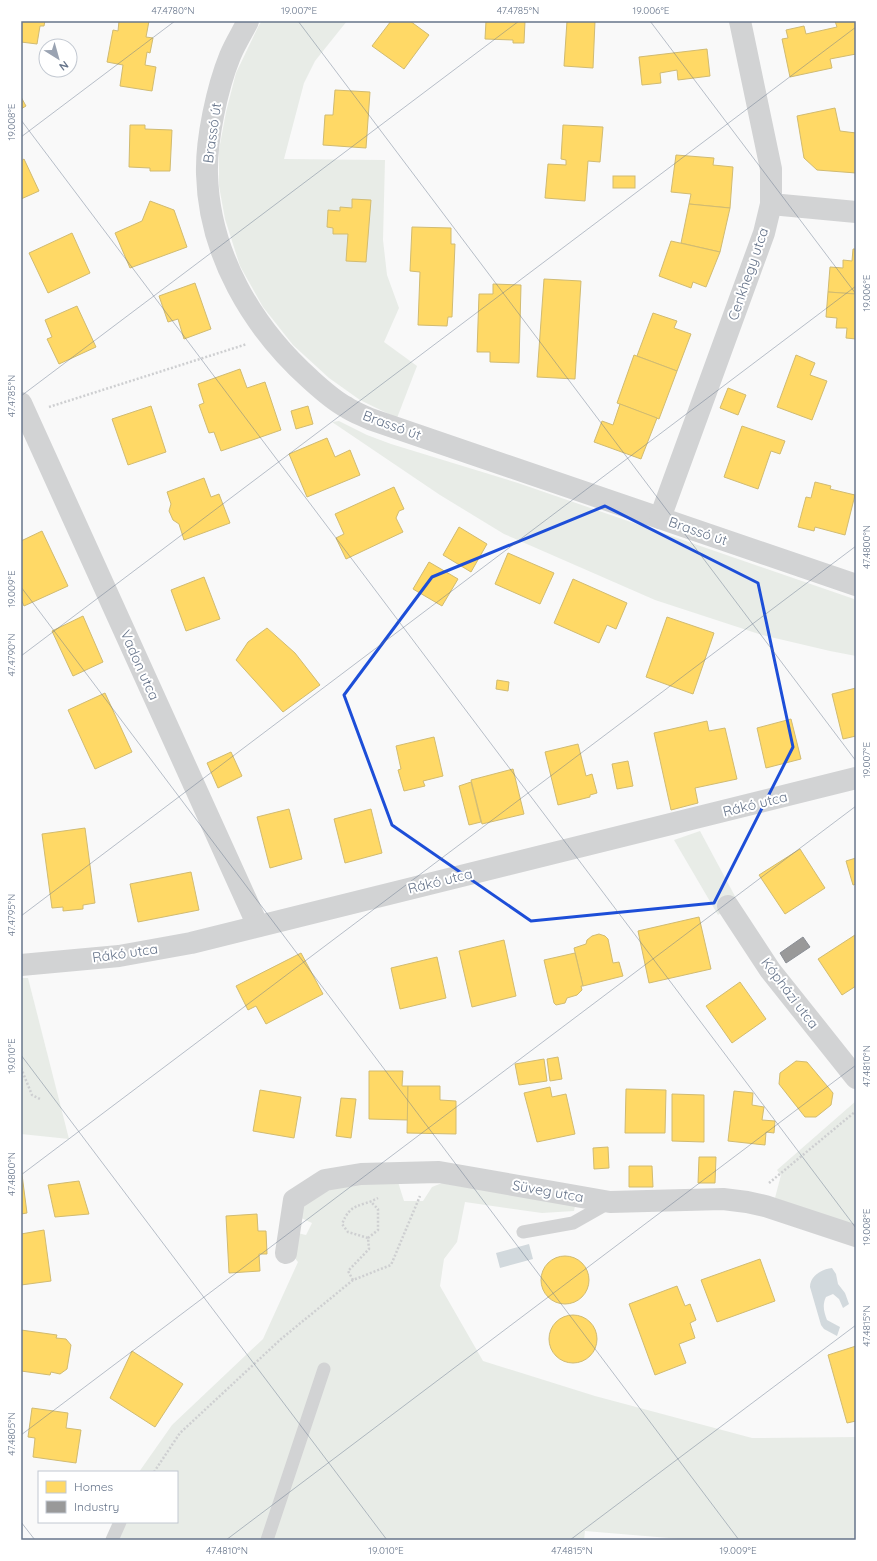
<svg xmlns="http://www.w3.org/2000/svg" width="877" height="1561" font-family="Quicksand,sans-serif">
	<rect width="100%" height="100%" fill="#f9f9f9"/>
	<g fill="#e8ece7">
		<path d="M262,21H347L315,61L304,83L284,159L385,160L383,240L387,275L399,308L384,342L417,366L397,418L360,400L329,378L293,345L263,307L240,266L225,219L219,186V150L226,112L236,73L259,25Z"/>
		<path d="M339,421L367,435L391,444L518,483L854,599L856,603V656L830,651L762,635L655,600L504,534L440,495L332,422Z"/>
		<path d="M700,831L737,900L718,915L674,840Z"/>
		<path d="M21,978H28L69,1139L21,1134Z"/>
		<path d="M856,1101V1228L775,1198L781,1175L777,1170Z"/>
		<path d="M398,1182L404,1201H423L432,1187L442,1183L575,1206L574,1211L542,1213L465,1202L457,1242L444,1259L440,1286L483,1361L595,1396L752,1438L856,1437V1540H693L585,1531L584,1540H112L120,1522H177V1472H139L172,1425L263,1339L298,1262L293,1256V1232L306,1235L312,1223L299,1217L298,1206L326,1186Z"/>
	</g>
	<g fill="#d2d9dd">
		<path d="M529,1244L533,1259L500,1268L496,1253Z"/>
		<path d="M832,1268L836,1274L838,1284L845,1293L849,1304L843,1308L839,1299L833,1294L826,1297C822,1305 824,1312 827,1320L840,1327L837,1336L824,1329L821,1325L810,1287C810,1276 822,1269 832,1268Z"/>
	</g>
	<g fill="#ffd966" stroke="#d1bb71">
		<path d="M21,21H45L44,26H40L37,44L21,42Z"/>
		<path d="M119,21H149L146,37L153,38L150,53L147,52L145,65L156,67L152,91L120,86L123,65L107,62L113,30L118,31Z"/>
		<path d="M391,21H410L429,35L404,69L372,46Z"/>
		<path d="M486,21H525L524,43H513V40L485,39Z"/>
		<path d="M567,21H595L593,68L564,66Z"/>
		<path d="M835,21H856V54L830,59L832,68L790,77L782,39L788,38L786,30L804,26L806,34L837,27Z"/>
		<path d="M707,49L710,76L678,80L677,70L660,73L661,83L642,85L639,57Z"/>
		<path d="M335,90L370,92L366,148L323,145L325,115H333Z"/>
		<path d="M21,97L26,106L21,109Z"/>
		<path d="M835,108L840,131L856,133V173L817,170L804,158L797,116Z"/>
		<path d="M130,125H145V129L172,130L170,171H150V168L129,167Z"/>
		<path d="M563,125L603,127L600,162L588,161L585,201L545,198L548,164L566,165V160L561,159Z"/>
		<path d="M676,155L714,158L713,165L733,167L730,208L689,204L691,194L671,192Z"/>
		<path d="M24,159L39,191L21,199V161Z"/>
		<rect x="613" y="176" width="22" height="12"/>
		<path d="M352,199L371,200L366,262L346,261L348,234H333V228L327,227L328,210L340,211V207L352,208Z"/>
		<path d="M150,201L174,210L187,247L130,268L115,233L142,221Z"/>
		<path d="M689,204L730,208L720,252L681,243Z"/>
		<path d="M412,227L451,228V244H455L452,317H448L447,326L418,325L420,272L410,271Z"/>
		<path d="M72,233L90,273L48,293L29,253Z"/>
		<path d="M671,241L720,252L706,287L693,282L691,288L659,276Z"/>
		<path d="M853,249H856V294L828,292L830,267L843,268V260L852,261Z"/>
		<path d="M544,279L581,281L575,379L537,377Z"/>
		<path d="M195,283L211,329L184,339L178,319L168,322L159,296Z"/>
		<path d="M493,284L521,285L519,363L490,362V352H477L479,294H493Z"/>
		<path d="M828,292L856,294V339L846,338L847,328H836L837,318L826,317Z"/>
		<path d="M77,306L96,347L59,364L47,339L52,337L45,320Z"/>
		<path d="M653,313L677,321L674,328L691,334L677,371L637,356Z"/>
		<path d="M634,355L677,371L659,419L617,403Z"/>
		<path d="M796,355L815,363L810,375L827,381L812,420L777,407Z"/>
		<path d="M240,369L247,388L265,382L281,430L221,451L214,432L209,433L199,405L204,403L198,384Z"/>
		<path d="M728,388L746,395L738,415L720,408Z"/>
		<path d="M620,404L657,418L641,459L594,442L602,421L613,425Z"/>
		<path d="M151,406L166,452L128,465L112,419Z"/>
		<path d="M308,406L313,424L296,429L291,411Z"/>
		<path d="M742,426L785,441L780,454L771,451L758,489L724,477Z"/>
		<path d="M327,438L335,457L350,450L360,475L307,497L289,454Z"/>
		<path d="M204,478L211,497L219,494L230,523L184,540L179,524L173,520L169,511L171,504L167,492Z"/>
		<path d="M815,482L831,486L830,489L855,495L845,535L815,527L814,531L798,527L806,497L811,498Z"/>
		<path d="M394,487L404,509L399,511L396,518L403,532L346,559L336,538L344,534L335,514Z"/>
		<path d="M459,527L487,544L471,572L443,555Z"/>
		<path d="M42,531L68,586L24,606L21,599V541Z"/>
		<path d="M508,553L554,573L540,604L495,584Z"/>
		<path d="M429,562L458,579L442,606L413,589Z"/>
		<path d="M204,577L220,619L186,631L171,590Z"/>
		<path d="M573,579L627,603L616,629L607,625L599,643L554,623Z"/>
		<path d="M83,616L103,662L73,676L52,631Z"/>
		<path d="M667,617L714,633L693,694L646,677Z"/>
		<path d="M267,628L295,653L320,685L283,712L236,660L248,642Z"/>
		<path d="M497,680L509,682L508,691L496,689Z"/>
		<path d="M856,688V736L843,739L832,694Z"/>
		<path d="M105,693L132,752L95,769L68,710Z"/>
		<path d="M791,719L801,759L766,768L757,728Z"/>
		<path d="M707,721L709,731L725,728L737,779L695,788L698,803L671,810L654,733Z"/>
		<path d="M434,737L443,776L423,781L425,786L404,791L398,770L401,769L396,746Z"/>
		<path d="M578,744L586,776L592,774L597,793L590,795V797L558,805L545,752Z"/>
		<path d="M231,752L242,776L218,788L207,763Z"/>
		<path d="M628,761L633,786L617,789L612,764Z"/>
		<path d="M513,769L524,814L482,824L471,780Z"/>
		<path d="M471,782L481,822L469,825L459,786Z"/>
		<path d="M289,809L302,859L270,868L257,817Z"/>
		<path d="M371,809L382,853L345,863L334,819Z"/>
		<path d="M85,828L95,903L83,905V909L63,911V907L52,908L42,834Z"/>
		<path d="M800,849L825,888L785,914L759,875Z"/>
		<path d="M856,858V884L853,885L846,861Z"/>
		<path d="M191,872L199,910L138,922L130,884Z"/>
		<path d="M699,917L711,969L649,983L638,931Z"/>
		<path d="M599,934L605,936L608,939L613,963L619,962L623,976L583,986L574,948L586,944L587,940L592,936Z"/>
		<path d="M855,935L856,986L842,995L818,959Z"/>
		<path d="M504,940L516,996L472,1007L459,951Z"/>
		<path d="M301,953L323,994L266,1024L256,1006L248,1010L236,986Z"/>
		<path d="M575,953L583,986H581L582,990L577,995L567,998L565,1003L556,1005L554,1003L544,960Z"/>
		<path d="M437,957L446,998L400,1009L391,968Z"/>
		<path d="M740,982L766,1019L732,1043L706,1006Z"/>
		<path d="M558,1057L562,1079L550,1081L547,1059Z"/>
		<path d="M544,1059L547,1081L519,1085L515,1064Z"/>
		<path d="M796,1061L807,1062L833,1093L831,1105L816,1117H805L779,1084L780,1073Z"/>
		<path d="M369,1071H403L402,1086H408V1120L369,1119Z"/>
		<path d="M408,1086H440V1100L456,1101V1134L407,1133Z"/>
		<path d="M550,1087L552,1097L566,1094L575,1134L537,1142L524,1093Z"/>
		<path d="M626,1089L666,1090L665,1133H625Z"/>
		<path d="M260,1090L301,1097L294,1138L253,1131Z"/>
		<path d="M734,1091L753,1093L752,1105L764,1107L762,1120L775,1121L774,1133L766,1132L765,1145L728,1141Z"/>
		<path d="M672,1094L704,1095V1142L672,1141Z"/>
		<path d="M341,1098L356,1099L351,1138L336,1136Z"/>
		<path d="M608,1147L609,1168L594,1169L593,1148Z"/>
		<path d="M699,1157H716L715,1183H698Z"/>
		<path d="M629,1166H652L653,1187H629Z"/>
		<path d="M21,1167L27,1213L21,1214Z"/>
		<path d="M79,1181L89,1214L55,1217L48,1185Z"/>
		<path d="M257,1214L258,1231H266L267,1254H259L260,1271L229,1273L226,1216Z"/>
		<path d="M44,1230L51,1281L21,1285V1234Z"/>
		<circle cx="565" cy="1280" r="24"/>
		<path d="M760,1259L775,1301L717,1322L701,1280Z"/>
		<path d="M677,1286L685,1306L690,1304L696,1320L690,1323L695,1338L679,1344L686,1363L655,1375L629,1304Z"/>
		<circle cx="573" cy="1339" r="24"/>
		<path d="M21,1330L57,1335L56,1338L66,1339L71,1345L67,1369L60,1374L51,1372L50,1375L21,1371Z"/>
		<path d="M856,1346V1421L847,1423L828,1355Z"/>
		<path d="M132,1351L183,1384L155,1427L110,1398Z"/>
		<path d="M32,1408L68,1413L66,1428L81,1430L76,1463L33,1457L35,1438L28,1437Z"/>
	</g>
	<path fill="#999" stroke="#8a8e95" d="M803,937L810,947L786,963L780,953Z"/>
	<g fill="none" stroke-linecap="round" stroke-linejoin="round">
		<g stroke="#cecfd1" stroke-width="2.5" stroke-dasharray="2 2" stroke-linecap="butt">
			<path d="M49,407L247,344"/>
			<path d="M21,1068L32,1095L40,1099"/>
			<path d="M769,1183L856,1111"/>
			<path d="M368,1238L378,1230V1209L371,1202"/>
			<path d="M353,1280L348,1271L369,1249L368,1238L348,1232L342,1224C351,1202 359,1208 378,1198"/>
			<path d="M154,1472L180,1433L281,1339L353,1280L391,1265L420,1196"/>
		</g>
		<g stroke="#d2d3d4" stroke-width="13">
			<path d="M523,1232L573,1223L610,1202"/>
			<path d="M112,1540L120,1522"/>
			<path d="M267,1540L324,1369"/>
		</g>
		<g stroke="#d2d3d4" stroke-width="22">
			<path d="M248,21C242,33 235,44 230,56C217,88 206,140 207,174C209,254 252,327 310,379C321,389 333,400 346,407C353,412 362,415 370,419L856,585"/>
			<path d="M771,204L856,212"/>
			<path d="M21,403L258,926"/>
			<path d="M660,518L764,233L771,204V169L740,21"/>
			<path d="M728,906L770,970L856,1078"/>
			<path d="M21,965L119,956L191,943L856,778"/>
			<path d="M286,1253L294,1200L325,1180L361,1174L439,1172L610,1202L723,1199L747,1202L765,1206L856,1236"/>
		</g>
	</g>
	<path fill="none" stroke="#1d4ed8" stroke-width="3" stroke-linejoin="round" d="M605,506L758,583L793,747L714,903L531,921L392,825L344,695L432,577Z"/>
	<path fill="none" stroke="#67758b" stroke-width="1" stroke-opacity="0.45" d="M298,21L856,761M650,21L856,294M21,120L856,1228M21,137L175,21M21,396L519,21M21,587L739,1540M21,656L856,27M21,916L856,286M21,1055L387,1540M21,1175L856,546M21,1435L856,806M21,1522L35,1540M226,1540L856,1065M570,1540L856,1325"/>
	<g text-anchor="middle" stroke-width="4" stroke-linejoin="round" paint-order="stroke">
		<g font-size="14" fill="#67758b" stroke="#fff">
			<text transform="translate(212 133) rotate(-82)" y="5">Brassó út</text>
			<text transform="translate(748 274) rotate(-71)" y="5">Cenkhegy utca</text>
			<text transform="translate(392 425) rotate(20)" y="5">Brassó út</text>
			<text transform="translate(698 531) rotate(19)" y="5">Brassó út</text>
			<text transform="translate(140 665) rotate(66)" y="5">Vadon utca</text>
			<text transform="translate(755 804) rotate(-14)" y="5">Rákó utca</text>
			<text transform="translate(440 881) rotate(-14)" y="5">Rákó utca</text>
			<text transform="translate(125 953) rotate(-8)" y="5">Rákó utca</text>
			<text transform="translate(790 993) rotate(53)" y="5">Kópházi utca</text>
			<text transform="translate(548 1191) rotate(10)" y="5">Süveg utca</text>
		</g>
	</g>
	<rect width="877" height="1561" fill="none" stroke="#ffffff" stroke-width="44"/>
	<rect x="38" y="1471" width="140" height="52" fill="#ffffff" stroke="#c2c8d1"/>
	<rect x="46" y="1481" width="20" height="12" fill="#ffd966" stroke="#c2c8d1"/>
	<text x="74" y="1491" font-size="12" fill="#67758b">Homes</text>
	<rect x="46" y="1501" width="20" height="12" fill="#999999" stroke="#c2c8d1"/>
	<text x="74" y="1511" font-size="12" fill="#67758b">Industry</text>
	<g transform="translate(58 58) rotate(143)"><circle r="19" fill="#ffffff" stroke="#c2c8d1"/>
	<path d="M0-3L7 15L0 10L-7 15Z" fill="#9aa3b2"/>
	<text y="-6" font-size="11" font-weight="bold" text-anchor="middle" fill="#67758b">N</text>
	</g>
	<rect x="22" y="22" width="833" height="1517" fill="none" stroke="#67758b" stroke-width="1.5"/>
	<g font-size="10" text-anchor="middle" fill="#67758b">
		<text x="173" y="14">47.4780°N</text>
		<text x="299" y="14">19.007°E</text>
		<text x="518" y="14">47.4785°N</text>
		<text x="651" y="14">19.006°E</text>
		<text transform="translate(11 122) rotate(-90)" y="4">19.008°E</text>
		<text transform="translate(866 293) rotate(-90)" y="4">19.006°E</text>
		<text transform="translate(11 396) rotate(-90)" y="4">47.4785°N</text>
		<text transform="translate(866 547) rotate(-90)" y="4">47.4800°N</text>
		<text transform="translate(11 589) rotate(-90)" y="4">19.009°E</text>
		<text transform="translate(11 655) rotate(-90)" y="4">47.4790°N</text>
		<text transform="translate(866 760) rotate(-90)" y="4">19.007°E</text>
		<text transform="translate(11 915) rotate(-90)" y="4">47.4795°N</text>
		<text transform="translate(11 1056) rotate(-90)" y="4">19.010°E</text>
		<text transform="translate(866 1066) rotate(-90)" y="4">47.4810°N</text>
		<text transform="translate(11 1174) rotate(-90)" y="4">47.4800°N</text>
		<text transform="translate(866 1227) rotate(-90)" y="4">19.008°E</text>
		<text transform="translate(866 1326) rotate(-90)" y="4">47.4815°N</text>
		<text transform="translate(11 1434) rotate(-90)" y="4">47.4805°N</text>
		<text x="227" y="1554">47.4810°N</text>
		<text x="386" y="1554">19.010°E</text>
		<text x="572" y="1554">47.4815°N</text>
		<text x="738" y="1554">19.009°E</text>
	</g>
</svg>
